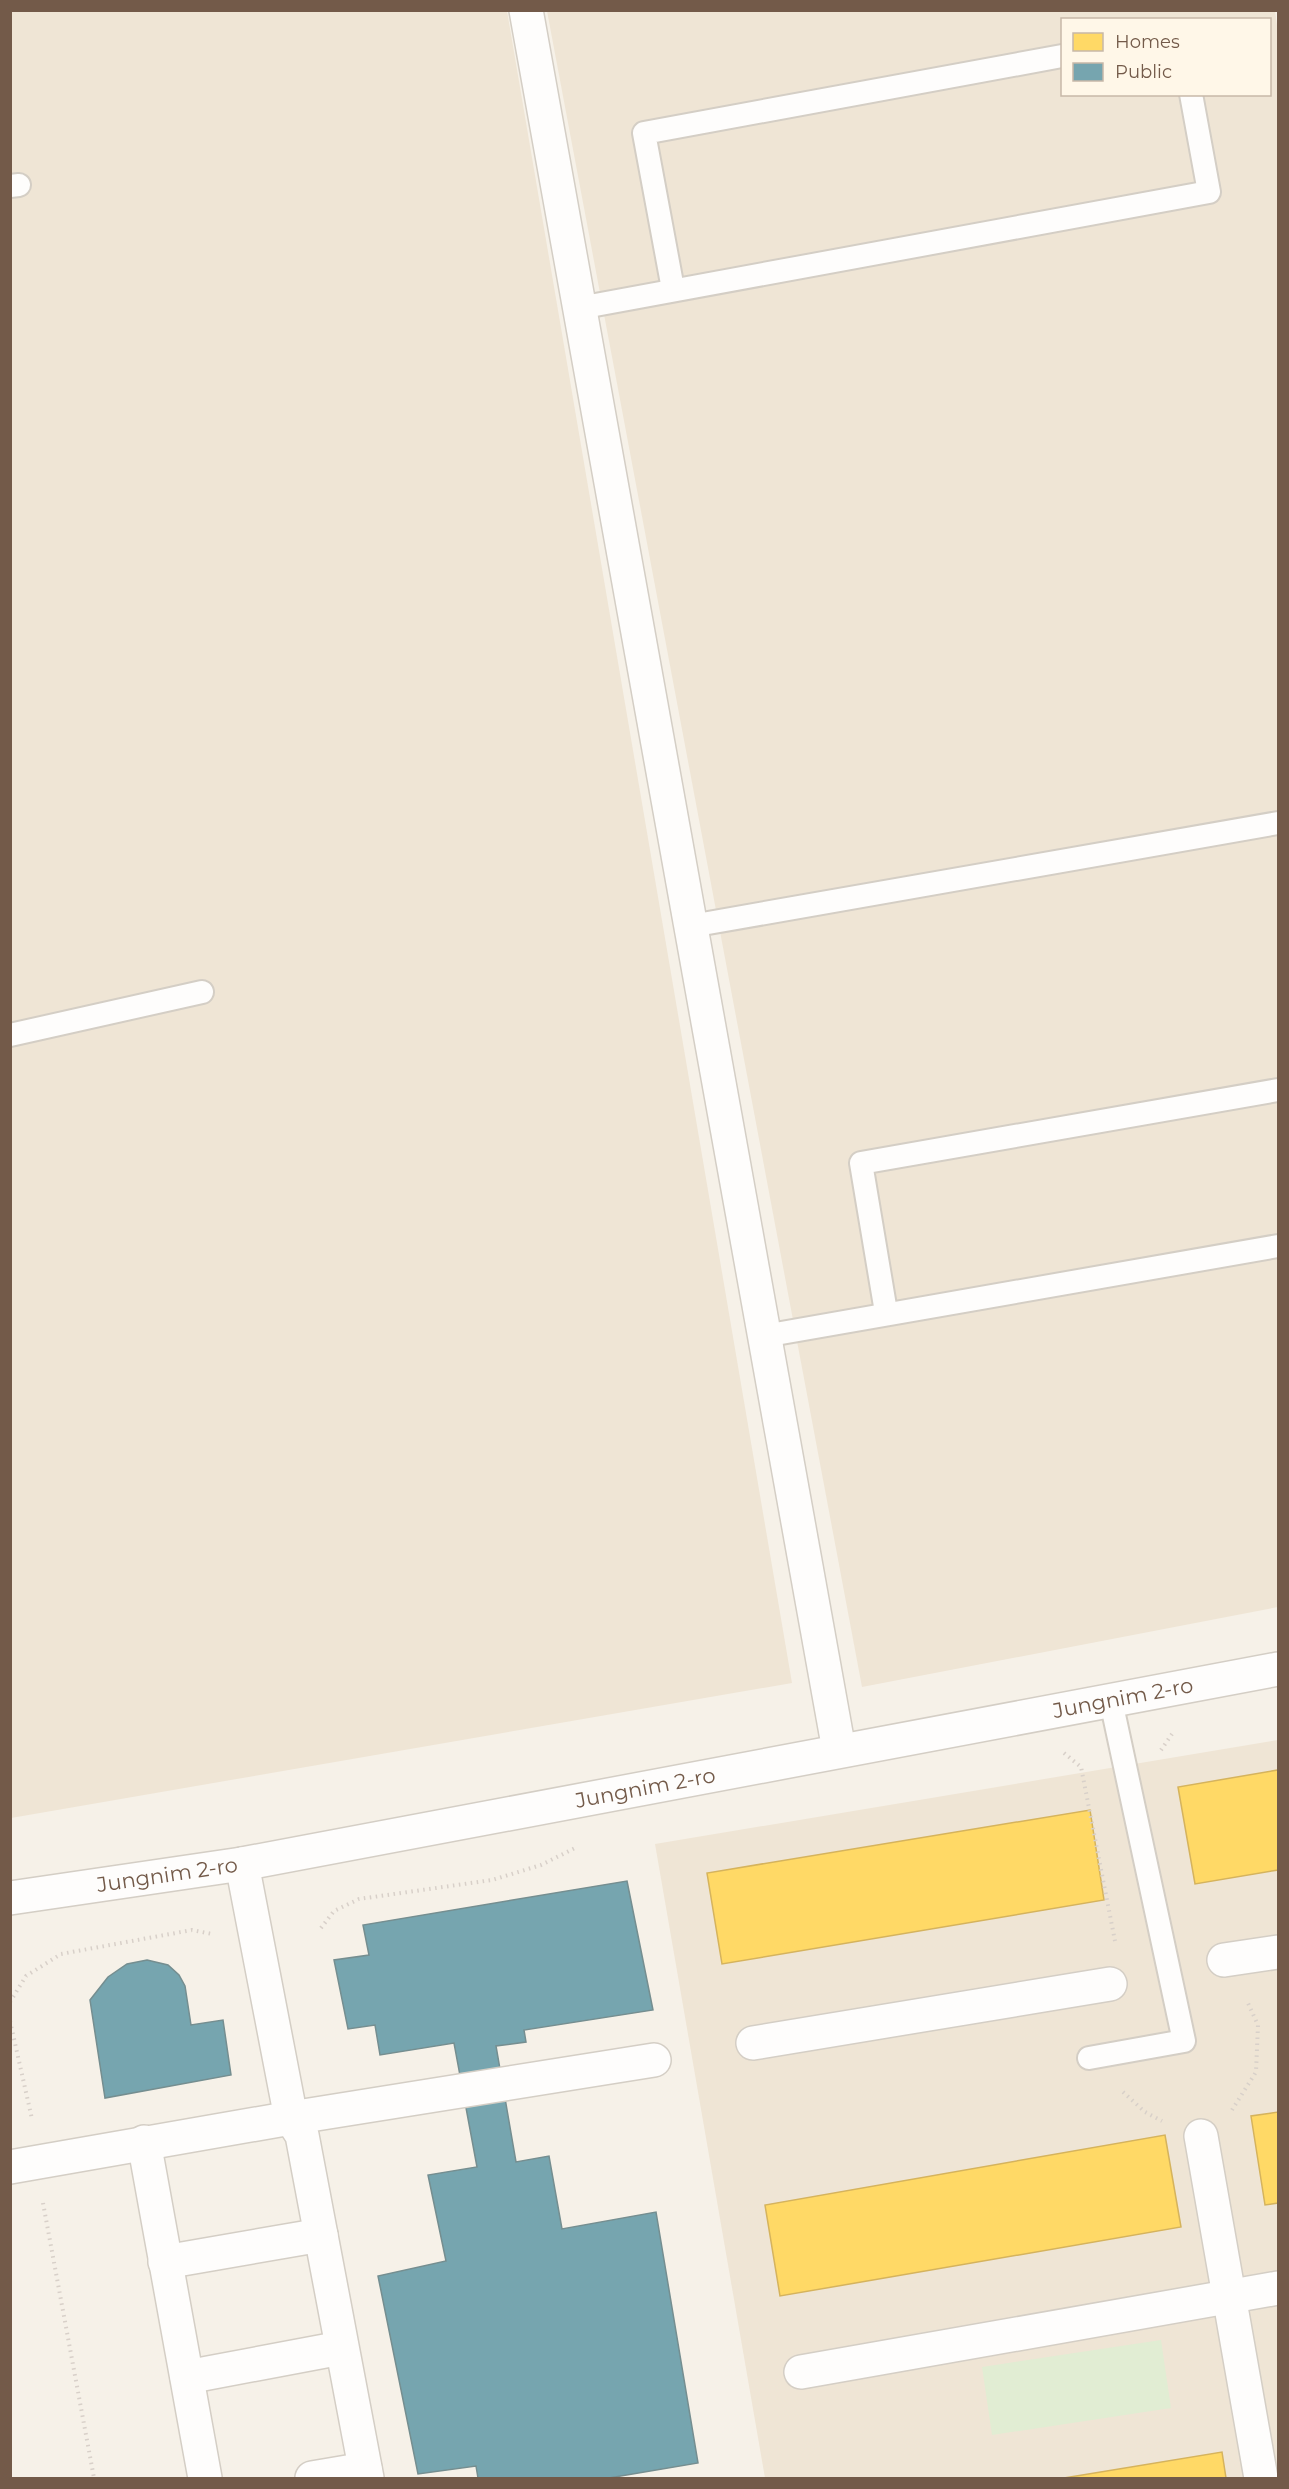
<svg xmlns="http://www.w3.org/2000/svg" width="1289" height="2489" font-family="Montserrat,sans-serif">
	<rect width="100%" height="100%" fill="#f6f1e8"/>
	<g fill="#efe5d5" fill-rule="evenodd">
		<path d="M11,11H507L792,1683L11,1818Z"/>
		<path d="M547,11H1275L1278,32V1607L862,1687ZM1062,20H1270V94H1062Z"/>
		<path d="M1278,1740V2478H765L655,1844Z"/>
	</g>
	<path fill="#e1edd3" d="M1161,2340L1171,2408L992,2435L982,2367Z"/>
	<g fill="#ffd966" stroke="#d5b35d" stroke-width="1.5">
		<path d="M1278,1770V1870L1195,1884L1178,1787Z"/>
		<path d="M1090,1810L1104,1900L722,1964L707,1873Z"/>
		<path d="M1278,2112V2203L1265,2205L1251,2116Z"/>
		<path d="M1165,2135L1181,2227L780,2296L765,2205Z"/>
		<path d="M1222,2452L1226,2478H1064Z"/>
	</g>
	<g fill="#76a5af" stroke="#758e90" stroke-width="1.5">
		<path d="M627,1881L653,2010L524,2030L526,2042L496,2046L516,2162L549,2156L562,2229L656,2212L698,2463L609,2478H478L476,2466L418,2474L378,2276L446,2261L428,2175L477,2167L454,2043L380,2055L375,2025L348,2029L334,1960L369,1955L363,1925Z"/>
		<path d="M147,1960L168,1965L179,1975L185,1986L191,2025L223,2020L231,2075L105,2098L90,2000L108,1977L127,1964Z"/>
	</g>
	<g fill="none" stroke-linecap="round" stroke-linejoin="round">
		<g stroke="#d4cec5" stroke-width="26">
			<g id="service">
				<path d="M10,186L19,185"/>
				<path d="M673,289L644,133L1062,56"/>
				<path d="M579,308L1209,192L1191,94"/>
				<path d="M691,926L1278,823"/>
				<path d="M10,1035L202,992"/>
				<path d="M886,1312L861,1163L1278,1090"/>
				<path d="M764,1336L1278,1246"/>
				<path d="M1089,2058L1184,2041L1111,1701"/>
			</g>
		</g>
		<g stroke="#d4cec5" stroke-width="36">
			<g id="pedestrian">
				<path d="M1224,1960L1278,1952"/>
				<path d="M753,2043L1110,1984"/>
				<path d="M1201,2136L1261,2478"/>
				<path d="M801,2372L1278,2288"/>
			</g>
		</g>
		<g stroke="#d4cec5" stroke-width="36">
			<g id="minor">
				<path d="M526,10L839,1750"/>
				<path id="s1" d="M10,1898L242,1864L1278,1669"/>
				<path d="M144,2142L205,2478"/>
				<path d="M10,2167L291,2118L242,1864"/>
				<path d="M165,2262L321,2235"/>
				<path d="M187,2377L341,2348"/>
				<path d="M312,2478L365,2469"/>
				<path d="M367,2478L302,2135L291,2118L654,2060"/>
			</g>
		</g>
		<g stroke="#d8d0c9" stroke-width="4" stroke-dasharray="1.5 4.5" stroke-linecap="butt">
			<path d="M1161,1750L1172,1734"/>
			<path d="M1064,1753L1081,1767L1115,1941"/>
			<path d="M321,1928L334,1911L359,1899L492,1880L541,1865L577,1847"/>
			<path d="M10,2002L26,1976L61,1954L192,1930L212,1934"/>
			<path d="M10,2021L32,2119"/>
			<path d="M1123,2092L1145,2112L1162,2121"/>
			<path d="M1232,2110L1256,2072L1258,2025L1247,2001"/>
			<path d="M43,2203L94,2478"/>
		</g>
		<use href="#service" stroke="#fefdfc" stroke-width="22"/>
		<use href="#pedestrian" stroke="#fefdfc" stroke-width="33"/>
		<use href="#minor" stroke="#fefdfc" stroke-width="33"/>
	</g>
	<g text-anchor="middle" stroke-width="6" stroke-linejoin="round" paint-order="stroke">
		<g font-size="21" fill="#735a49" stroke="#fff7e8">
			<text dy="7" stroke="none"><textPath href="#s1" startOffset="1131">Jungnim 2-ro</textPath></text>
			<text dy="7" stroke="none"><textPath href="#s1" startOffset="645">Jungnim 2-ro</textPath></text>
			<text dy="7" stroke="none"><textPath href="#s1" startOffset="159">Jungnim 2-ro</textPath></text>
		</g>
	</g>
	<rect width="1289" height="2489" fill="none" stroke="#735a49" stroke-width="24"/>
	<rect x="1061" y="18" width="210" height="78" fill="#fff7e8" stroke="#c7b8a8" stroke-width="1.5"/>
	<rect x="1073" y="33" width="30" height="18" fill="#ffd966" stroke="#c7b8a8" stroke-width="1.5"/>
	<text x="1115" y="48" font-size="18" fill="#735a49">Homes</text>
	<rect x="1073" y="63" width="30" height="18" fill="#76a5af" stroke="#c7b8a8" stroke-width="1.5"/>
	<text x="1115" y="78" font-size="18" fill="#735a49">Public</text>
</svg>
